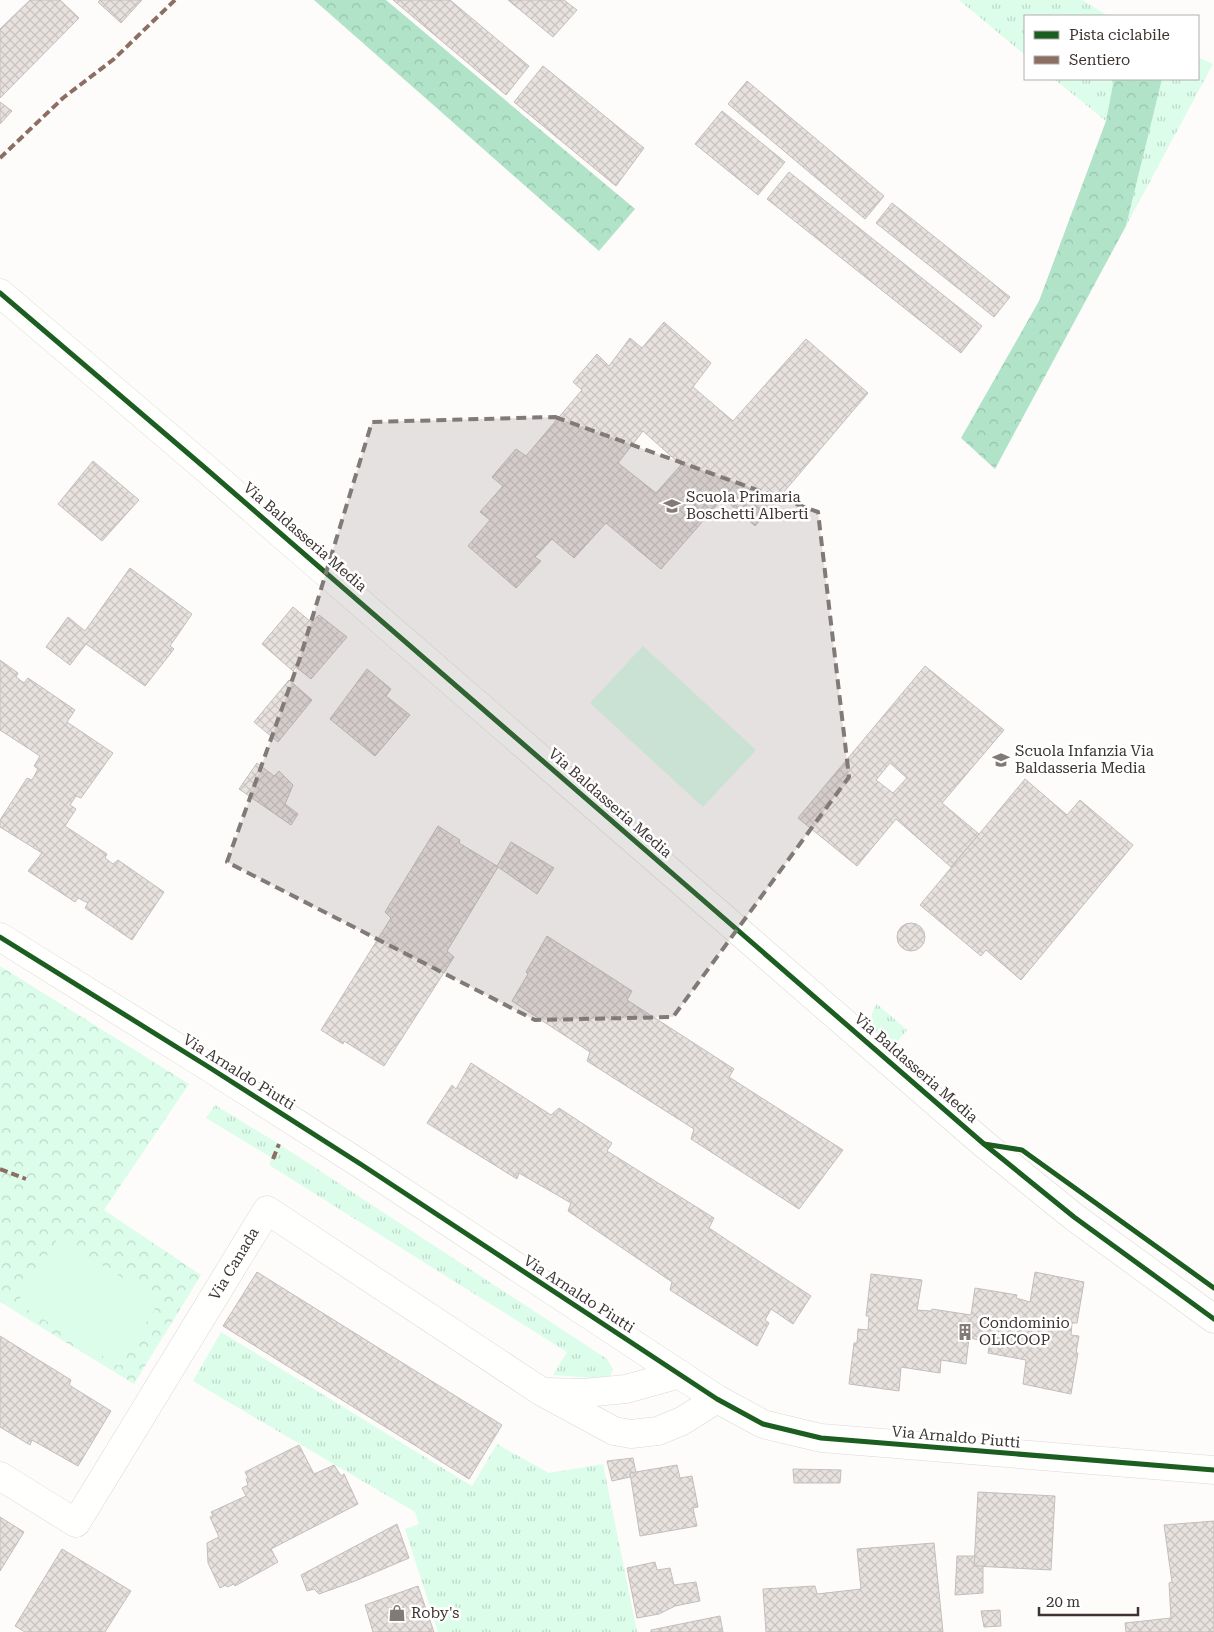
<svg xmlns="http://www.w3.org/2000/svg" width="1214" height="1632" font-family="'Roboto Serif',serif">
	<defs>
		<pattern id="grass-tufts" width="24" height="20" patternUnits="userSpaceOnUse" patternTransform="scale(1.25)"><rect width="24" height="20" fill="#dbfdea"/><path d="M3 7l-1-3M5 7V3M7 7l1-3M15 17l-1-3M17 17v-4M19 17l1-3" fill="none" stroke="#bdd9c9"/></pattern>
		<pattern id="forest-crowns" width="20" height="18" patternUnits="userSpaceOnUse" patternTransform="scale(1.25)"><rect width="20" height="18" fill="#b0e3c8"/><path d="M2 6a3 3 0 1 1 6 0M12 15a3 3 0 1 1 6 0" fill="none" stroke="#98c3ac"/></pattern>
		<pattern id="park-crowns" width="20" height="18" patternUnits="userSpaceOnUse" patternTransform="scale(1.25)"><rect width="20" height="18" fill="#dbfdea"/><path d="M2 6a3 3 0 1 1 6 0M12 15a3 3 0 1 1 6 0" fill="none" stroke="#bdd9c9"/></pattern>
		<pattern id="building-cross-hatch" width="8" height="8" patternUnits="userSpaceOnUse" patternTransform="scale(1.25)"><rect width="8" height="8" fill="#e8e2df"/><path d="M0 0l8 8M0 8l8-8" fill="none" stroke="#c8c2c0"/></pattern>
	</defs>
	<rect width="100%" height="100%" fill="#fefcfa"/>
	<g fill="url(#grass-tufts)">
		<path d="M959,0H1082L1108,16H1025V55Z"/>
		<path d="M1198,57L1213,64L1126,226L1162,79H1198Z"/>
		<path d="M1054,79H1114L1106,121Z"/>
		<path d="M877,1004L907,1030L893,1047C880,1036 863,1022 877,1004Z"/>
		<path d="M215,1105L279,1144L607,1359L613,1369L610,1377L604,1379L553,1375L567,1352L269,1165L272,1158L206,1118Z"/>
		<path d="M221,1332L472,1486L497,1444L549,1473L603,1464L637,1632H438L405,1529L419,1524L415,1512L193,1381Z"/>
	</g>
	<g fill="url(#forest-crowns)">
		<path d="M314,0H386L635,209L599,251Z"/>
		<path d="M1114,79H1162L1126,226L995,469L961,438L1039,301L1106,121Z"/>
	</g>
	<path fill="url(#park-crowns)" d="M0,966L189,1084L104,1210L201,1275L134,1384L0,1302Z"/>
	<g fill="#dbfdea">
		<path d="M643,646L756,750L703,807L590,703Z"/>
		<path d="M58,1238L160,1301L119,1366L17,1303Z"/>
	</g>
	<g fill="url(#building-cross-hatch)" stroke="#c3bebc" fill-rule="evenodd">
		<path d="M30,0H60L79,18L0,98V29Z"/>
		<path d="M100,0H142L121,23L98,2Z"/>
		<path d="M393,0H450L529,66L506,95Z"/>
		<path d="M508,0H564L577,10L553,37Z"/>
		<path d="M543,66L644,148L616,186L514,102Z"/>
		<path d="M747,81L884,196L865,219L728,104Z"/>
		<path d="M0,102L12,111L0,124Z"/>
		<path d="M722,111L785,162L758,195L695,144Z"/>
		<path d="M789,172L982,326L961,353L767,199Z"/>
		<path d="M892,203L1010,297L994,317L876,223Z"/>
		<path d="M664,322L711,363L693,387L733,421L806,339L868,393L755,526L723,498L661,569L606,523L574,558L552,539L535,557L541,561L516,588L468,546L490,520L480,512L503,486L492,477L516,449L526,456L582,390L573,382L597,354L609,366L630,338L642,348ZM643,431L681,465L656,493L618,463Z"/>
		<path d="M93,461L139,500L102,541L58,504Z"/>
		<path d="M130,568L192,614L170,646L174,649L145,686L86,644L70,665L46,647L68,617L85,631Z"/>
		<path d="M293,607L311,622L319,615L347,637L311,679L296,667L293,671L262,644Z"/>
		<path d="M0,660L18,673L16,677L24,683L28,678L75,710L67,722L113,753L81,798L76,796L70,805L76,809L65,826L107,854L105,858L113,864L118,860L164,892L132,940L85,908L88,903L78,898L75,902L28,871L42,853L0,827V820L27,778L32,780L38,769L34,766L40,756L0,730Z"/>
		<path d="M925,666L1004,730L942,803L979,834L951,867L896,819L857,866L798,818ZM890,763L907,778L893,793L876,780Z"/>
		<path d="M367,669L391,689L386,696L410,715L375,756L330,719Z"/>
		<path d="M289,680L312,700L278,742L254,722Z"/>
		<path d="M257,763L274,776L279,771L293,785L285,804L298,814L291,825L239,789Z"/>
		<path d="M1025,779L1067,815L1080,800L1133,845L1021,980L986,950L981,956L920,905Z"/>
		<path d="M438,826L460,840L459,843L497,866L511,842L554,868L537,894L498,867L447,951L454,957L384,1066L344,1041L343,1044L321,1030L391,918L385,912Z"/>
		<circle cx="911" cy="937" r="14"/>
		<path d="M547,936L632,991L627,1000L734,1069L729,1077L843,1150L799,1209L691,1139L694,1129L587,1061L590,1052L512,1001L528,974L526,972Z"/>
		<path d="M471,1063L551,1115L559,1108L612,1143L607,1151L714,1218L709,1228L811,1296L793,1324L771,1309L765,1320L769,1323L757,1346L670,1290L672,1282L568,1211L571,1203L519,1173L517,1179L427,1123L452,1085L456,1089Z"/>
		<path d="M257,1272L502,1425L469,1479L223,1326Z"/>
		<path d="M1035,1272L1084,1282L1077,1323H1072L1071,1335L1079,1336L1076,1353H1078L1071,1394L1023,1384L1026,1360L988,1353L990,1342L969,1338L966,1364L941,1360L940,1373L901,1367L899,1391L849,1384L854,1343H857L858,1329L868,1330L869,1316H866L871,1274L922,1280L917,1310L931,1311L932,1309L971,1315L975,1288L1017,1295L1016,1298L1030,1302Z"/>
		<path d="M0,1336L71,1380L69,1385L111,1411L78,1466L32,1440L30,1445L0,1427Z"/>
		<path d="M299,1445L314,1474L334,1465L341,1476L344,1474L358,1504L271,1549L278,1562L235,1586L234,1584L227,1587L226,1585L220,1588L208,1563L207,1543L219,1537L210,1517L213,1515L211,1512L246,1496L242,1488L248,1485L246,1479L248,1478L245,1472Z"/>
		<path d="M633,1458L636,1473H630V1477L612,1481L607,1461Z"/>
		<path d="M677,1465L680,1478L692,1476L698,1507L693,1508L697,1526L640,1536L630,1473Z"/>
		<path d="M793,1469L841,1470L840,1483H794Z"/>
		<path d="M978,1492L1055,1496L1051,1570L974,1566Z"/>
		<path d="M0,1517L24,1532L0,1571Z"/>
		<path d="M1214,1521V1632H1126L1125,1623L1171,1618L1169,1583L1172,1582L1164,1525Z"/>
		<path d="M397,1524L409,1558L355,1581L319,1594L314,1589L307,1591L301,1575Z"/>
		<path d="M934,1543L943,1632H766L763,1589L815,1586L817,1594L861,1589L857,1549Z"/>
		<path d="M62,1549L131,1591L105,1632H25L15,1626Z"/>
		<path d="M957,1556H975L974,1566H983V1593L955,1595Z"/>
		<path d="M655,1562L657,1570L670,1568L674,1585L696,1582L700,1601L675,1606L659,1614L637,1618L627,1568Z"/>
		<path d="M418,1586L434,1632H373L365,1605Z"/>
		<path d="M1000,1610L1001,1626L984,1627L981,1611Z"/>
		<path d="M720,1616L723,1632H651V1630Z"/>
	</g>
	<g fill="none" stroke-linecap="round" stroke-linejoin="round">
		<g stroke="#dcd7d4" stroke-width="29">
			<g id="street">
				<path d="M0,293L204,467L984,1144L1074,1217L1214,1319"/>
				<path d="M0,937L207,1066L362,1165L717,1399L763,1424L821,1438L1214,1470"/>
				<path d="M549,1392L584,1393L626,1389L680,1374"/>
				<path d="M0,1476L76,1523L267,1210L542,1392L614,1431L631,1434L658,1431L682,1421L717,1399"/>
			</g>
		</g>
		<use href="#street" stroke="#fffffe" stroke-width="28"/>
		<g stroke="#8d6e63" stroke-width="4" stroke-dasharray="8 4" stroke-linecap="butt">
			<path d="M0,158L63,98L114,59L175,0"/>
			<path d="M273,1159L279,1144"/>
			<path d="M0,1169L26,1179"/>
		</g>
		<g stroke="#fff" stroke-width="8">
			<g id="cycleway">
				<path d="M0,293L204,467L984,1144L1074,1217L1214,1319"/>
				<path d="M0,937L207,1066L362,1165L717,1399L763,1424L821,1438L1214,1470"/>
				<path d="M984,1144L1022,1150L1214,1288"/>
			</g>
		</g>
		<use href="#cycleway" stroke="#1b5e20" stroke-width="5"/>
	</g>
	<path fill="#817a77" fill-opacity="0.2" stroke="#817a77" stroke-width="4" stroke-dasharray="10 6" stroke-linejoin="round" d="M555,417L818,512L849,777L673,1017L535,1020L227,862L300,658L372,422Z"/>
	<defs>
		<g id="school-bare" transform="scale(1.35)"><path d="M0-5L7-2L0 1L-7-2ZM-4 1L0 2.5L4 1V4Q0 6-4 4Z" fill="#817a77" stroke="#fff" stroke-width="2.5" paint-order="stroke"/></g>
		<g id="building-bare" transform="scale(1.35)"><path d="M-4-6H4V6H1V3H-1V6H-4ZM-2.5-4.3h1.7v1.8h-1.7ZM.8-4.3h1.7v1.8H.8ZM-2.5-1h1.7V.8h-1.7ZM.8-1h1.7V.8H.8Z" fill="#817a77" stroke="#fff" stroke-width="2.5" paint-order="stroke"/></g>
		<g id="shop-bare" transform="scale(1.35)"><path d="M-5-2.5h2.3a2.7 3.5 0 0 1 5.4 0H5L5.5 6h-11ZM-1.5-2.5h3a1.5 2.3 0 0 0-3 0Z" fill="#817a77" stroke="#fff" stroke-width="2.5" paint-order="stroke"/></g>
	</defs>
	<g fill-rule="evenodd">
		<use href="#school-bare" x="672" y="506"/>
		<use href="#school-bare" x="1001" y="760"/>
		<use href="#building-bare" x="965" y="1332"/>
		<use href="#shop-bare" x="397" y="1613"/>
	</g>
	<g text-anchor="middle" stroke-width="5" stroke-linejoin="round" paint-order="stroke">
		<g font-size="15" fill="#3d3431" stroke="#fff" text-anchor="start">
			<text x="686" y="502">Scuola Primaria<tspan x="686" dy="17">Boschetti Alberti</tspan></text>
			<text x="1015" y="756">Scuola Infanzia Via<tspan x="1015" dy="17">Baldasseria Media</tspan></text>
			<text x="979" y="1328">Condominio<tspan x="979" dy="17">OLICOOP</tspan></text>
			<text x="411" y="1618">Roby's</text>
		</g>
		<g font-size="15" fill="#3d3431" stroke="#fff">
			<text transform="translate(305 537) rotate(41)" y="5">Via Baldasseria Media</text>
			<text transform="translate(610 803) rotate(41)" y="5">Via Baldasseria Media</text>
			<text transform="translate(916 1068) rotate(41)" y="5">Via Baldasseria Media</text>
			<text transform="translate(239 1072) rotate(32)" y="5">Via Arnaldo Piutti</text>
			<text transform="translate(234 1264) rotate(-59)" y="5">Via Canada</text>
			<text transform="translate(579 1294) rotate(33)" y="5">Via Arnaldo Piutti</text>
			<text transform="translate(956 1437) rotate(5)" y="5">Via Arnaldo Piutti</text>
		</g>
	</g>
	<rect x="1024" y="15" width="175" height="65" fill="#ffffff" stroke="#b1aead"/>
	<rect x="1034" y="31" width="25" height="8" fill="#1b5e20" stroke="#b1aead"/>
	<text x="1069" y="40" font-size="15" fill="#3d3431">Pista ciclabile</text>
	<rect x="1034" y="56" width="25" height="8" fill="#8d6e63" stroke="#b1aead"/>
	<text x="1069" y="65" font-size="15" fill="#3d3431">Sentiero</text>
	<path d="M1039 1607v8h99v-8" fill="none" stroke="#3d3431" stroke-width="2.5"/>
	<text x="1046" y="1607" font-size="15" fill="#3d3431" stroke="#ffffff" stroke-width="4" paint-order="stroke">20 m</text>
</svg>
